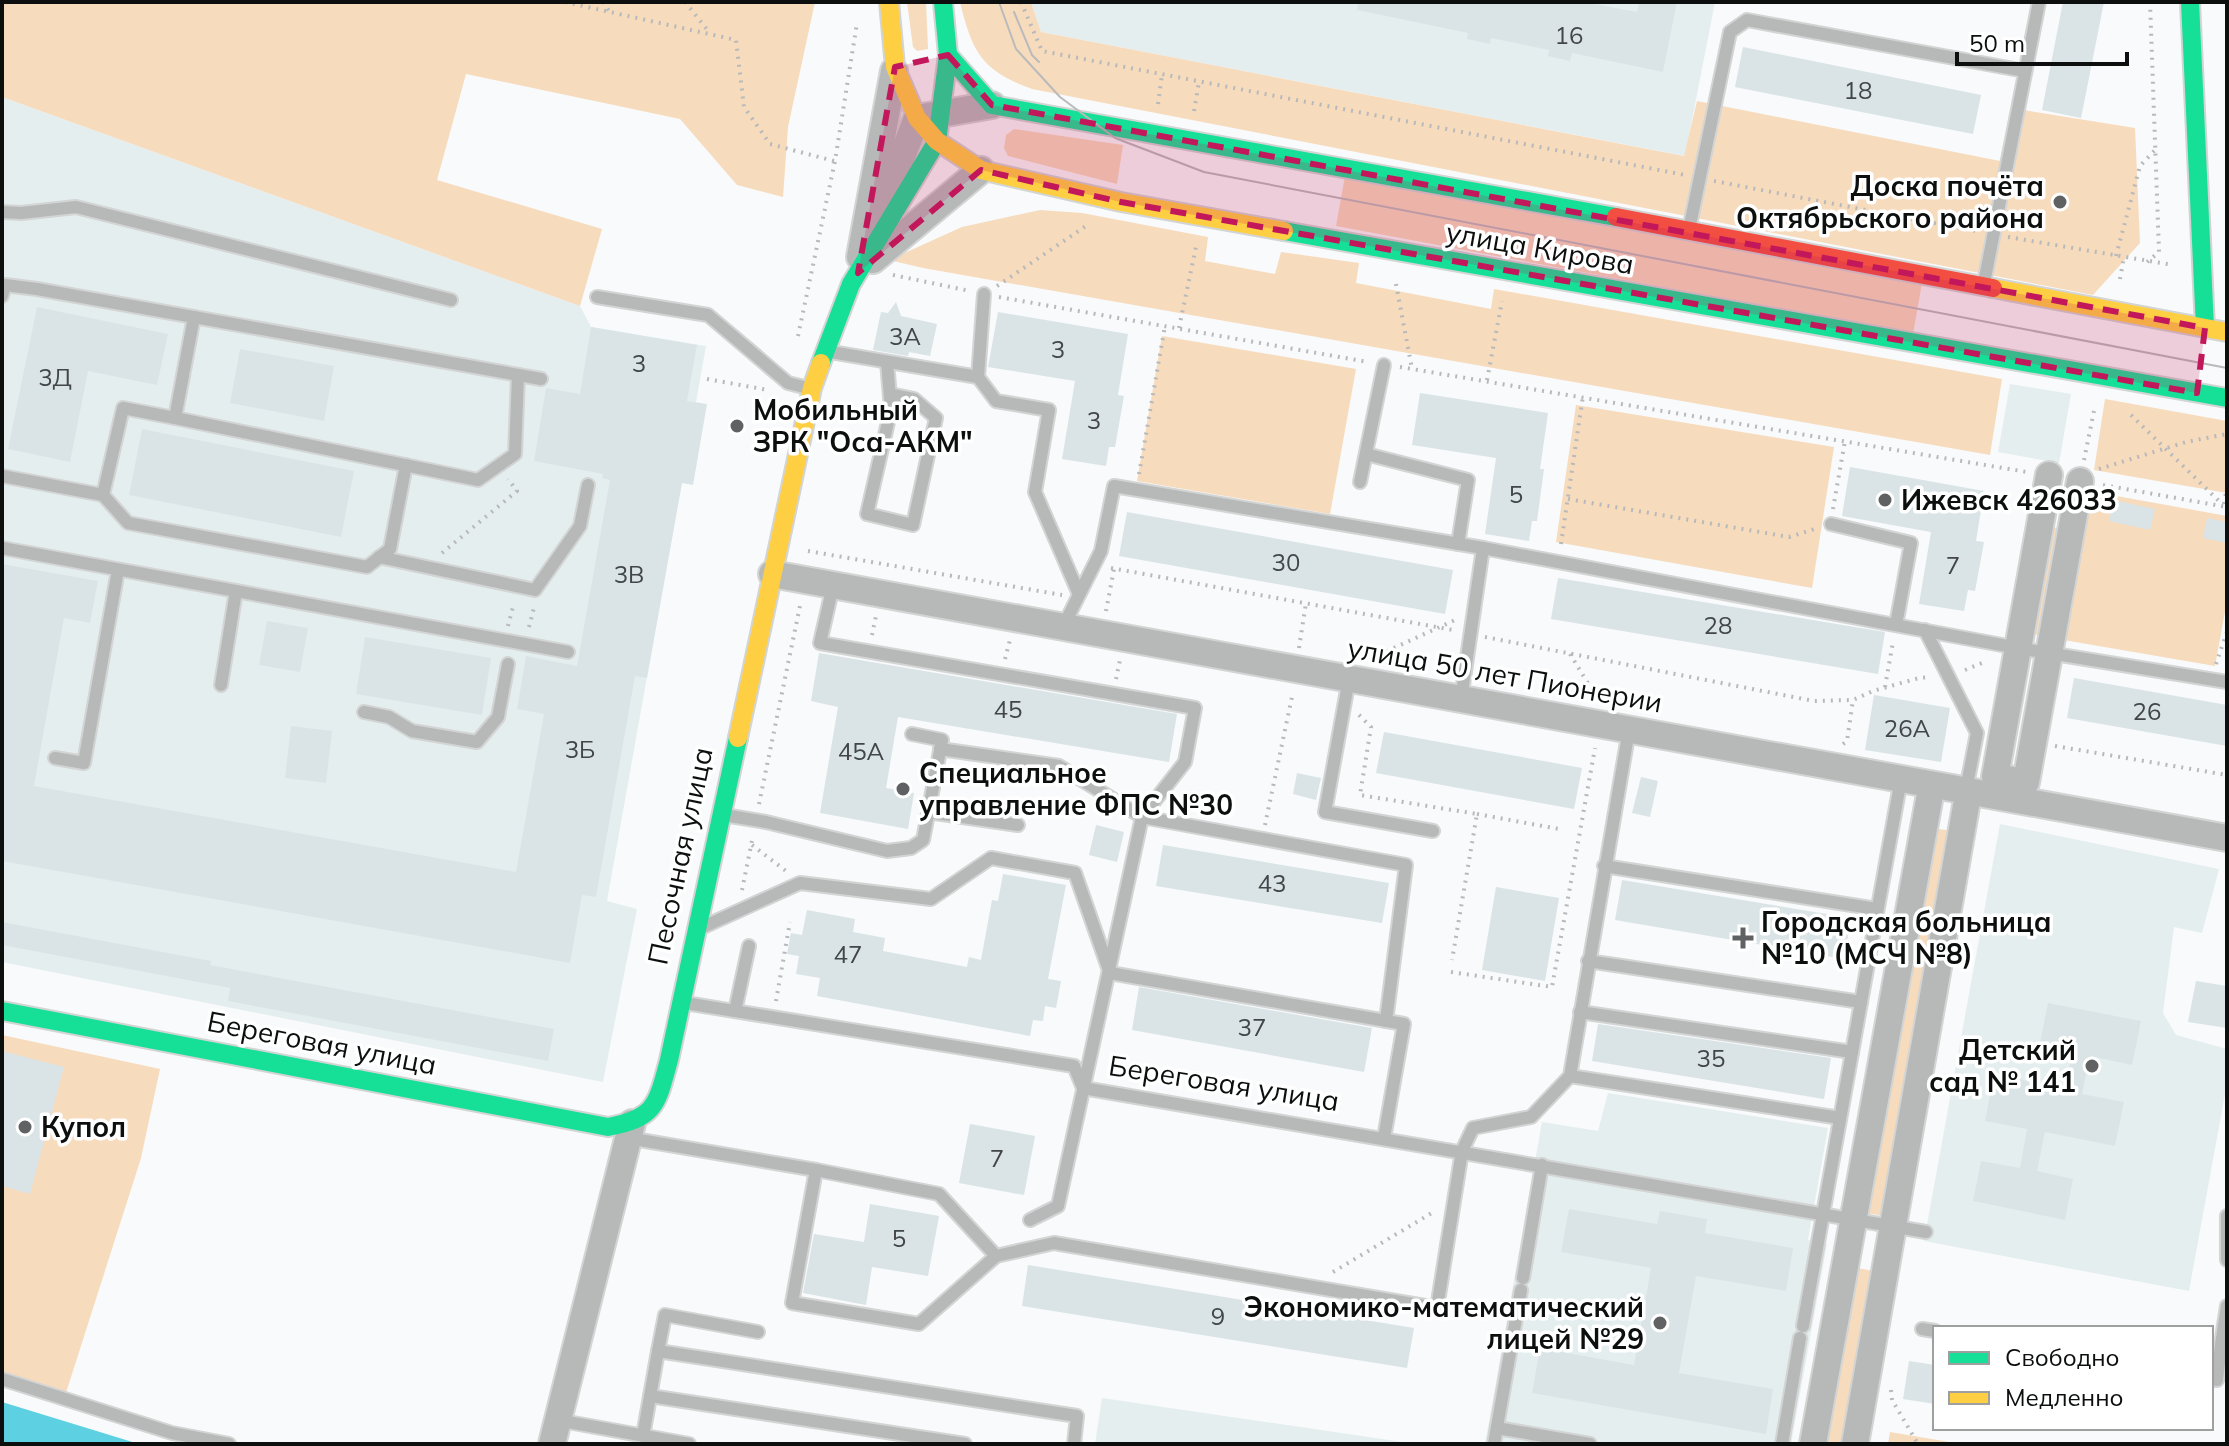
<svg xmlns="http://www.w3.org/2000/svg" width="2229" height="1446" font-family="Mulish,sans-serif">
	<rect width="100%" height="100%" fill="#f8fafb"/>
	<g fill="#e5eeef">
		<path d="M1031,2H1715L1685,156L1041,32Z"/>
		<path d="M2,97L580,306L591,327L706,346L607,901L637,909L603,1082L2,962Z"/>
		<path d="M2010,384L2071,394L2059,463L1998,452Z"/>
		<path d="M2000,824L2219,869L2202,933L2174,927L2163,1013L2176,1035L2227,1049V1083L2189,1291L1924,1241Z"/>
		<path d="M1608,1093L1828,1128L1808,1240L1827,1244L1791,1444H1485L1542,1122L1598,1131Z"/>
		<path d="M1102,1398L1416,1444H1095Z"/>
	</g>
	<g fill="#f7dbbd">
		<path d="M2,2H815L788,127L783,197L737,185L680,119L466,74L437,180L602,229L580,306L2,97Z"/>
		<path d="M907,2H926L928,49L917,51L913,47Z"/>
		<path d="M960,2H1031L1041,32L1684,156L1697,101L2000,161L2011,108L2135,128L2140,243L2093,295L1032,89C982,71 972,52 960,2Z"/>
		<path d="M1014,129L1123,145L1117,184L1008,156L1004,148L1006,135Z"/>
		<path d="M1345,176L1922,283L1913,334L1336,226Z"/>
		<path d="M1040,210L1082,213L1208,237L1205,261L1275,274L1281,252L1359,263L1356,283L1491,309L1494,289L2002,379L1990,455L923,268L889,260L962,227Z"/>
		<path d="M1162,336L1356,369L1330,514L1137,481Z"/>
		<path d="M2105,399L2227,421V493L2094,470Z"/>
		<path d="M1576,405L1834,447L1812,588L1556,542Z"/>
		<path d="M2078,489L2227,516V601L2215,666L2052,638Z"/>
		<path d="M2047,526L2063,529L2044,636L2028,633Z"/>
		<path d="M1933,828L1952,831L1885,1216L1866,1213Z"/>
		<path d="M2,1035L160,1069L141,1158L64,1399L2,1379Z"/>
		<path d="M1857,1268L1874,1271L1844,1444H1826Z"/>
		<path d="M1890,1432L1961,1444H1888Z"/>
	</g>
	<path fill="#5dd1e2" d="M2,1402L139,1444H2Z"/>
	<g fill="#dae4e6">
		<path d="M1358,2H1585L1637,12L1639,2H1677L1663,72L1572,53L1570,61L1548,56L1549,50L1491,38L1490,44L1467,39L1468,33L1357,10Z"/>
		<path d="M2063,2H2104L2081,118L2042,110Z"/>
		<path d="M1743,47L1981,95L1973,134L1735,87Z"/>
		<path d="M896,302L901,316L937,324L930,356L909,352L908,356L873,350L881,312L888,313Z"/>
		<path d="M37,307L168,334L157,385L88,371L70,462L8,449Z"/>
		<path d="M998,312L1128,334L1118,395L1124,396L1115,447H1109L1106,466L1062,459L1075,381L988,367Z"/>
		<path d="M591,327L697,345L687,401L707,404L693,485L682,483L647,678L635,676L596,897L582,895L570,963L2,861V564L98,581L90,623L64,618L34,786L516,872L544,714L517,709L526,656L577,666L610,480L602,478L603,474L534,461L546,388L580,394Z"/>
		<path d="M240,349L334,366L324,421L230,403Z"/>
		<path d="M1420,393L1548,413L1540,469H1544L1537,521H1532L1529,541L1485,534L1496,458L1412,445Z"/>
		<path d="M142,429L354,471L341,537L129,495Z"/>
		<path d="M1850,467L1984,491L1976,541L1984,542L1975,591L1968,590L1964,611L1919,604L1931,532L1842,516Z"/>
		<path d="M2113,500L2155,509L2150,530L2109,521Z"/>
		<path d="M1127,512L1453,570L1445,614L1119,556Z"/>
		<path d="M2207,518L2227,522V543L2203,538Z"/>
		<path d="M1558,578L1885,632L1878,674L1551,619Z"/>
		<path d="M267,621L308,628L300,672L259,665Z"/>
		<path d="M365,637L491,658L482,715L356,694Z"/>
		<path d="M819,653L1177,714L1169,762L898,717L886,788L914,793L908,829L820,813L838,707L811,701Z"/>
		<path d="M2074,678L2227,705V746L2067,718Z"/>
		<path d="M1874,695L1950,708L1941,762L1865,750Z"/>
		<path d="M291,726L332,731L326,783L285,778Z"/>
		<path d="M1384,732L1582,768L1574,809L1376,773Z"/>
		<path d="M1297,773L1321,778L1316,800L1293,794Z"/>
		<path d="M1641,777L1658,781L1650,817L1632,813Z"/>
		<path d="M1096,825L1124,832L1117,862L1089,855Z"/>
		<path d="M1163,845L1389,883L1382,923L1156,886Z"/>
		<path d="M1003,874L1066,885L1048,979L1061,981L1056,1008L1045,1006L1043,1021L1033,1020L1030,1036L817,996L820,978L796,974L799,956L787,954L791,933L802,935L807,910L855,919L853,932L885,938L883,951L967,967L969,957L981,960L992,900L998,901Z"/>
		<path d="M1622,880L1851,918L1844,959L1615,920Z"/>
		<path d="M1496,887L1559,898L1545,981L1482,970Z"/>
		<path d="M2,922L211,961L210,965L554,1029L548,1061L228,1001L230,988L2,945Z"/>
		<path d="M2196,981L2227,986V1028L2188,1022Z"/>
		<path d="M1139,987L1372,1028L1364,1072L1132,1030Z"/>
		<path d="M2048,1003L2141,1021L2132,1065L2090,1056L2082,1094L2124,1102L2115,1146L2045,1132L2037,1171L2073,1179L2065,1220L1973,1201L1981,1161L2020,1168L2027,1129L1985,1121L1994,1074L2065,1088L2072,1053L2039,1047Z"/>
		<path d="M1598,1024L1831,1058L1824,1099L1592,1061Z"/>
		<path d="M2,1051L64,1067L30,1194L2,1186Z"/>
		<path d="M970,1124L1035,1136L1024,1195L959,1183Z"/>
		<path d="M870,1204L939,1216L928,1276L872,1267L866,1305L803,1293L814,1234L864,1242Z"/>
		<path d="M1569,1209L1657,1224L1660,1211L1707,1219L1705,1233L1793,1248L1786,1291L1696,1276L1679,1373L1773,1389L1766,1434L1532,1393L1540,1348L1634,1365L1651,1268L1561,1252Z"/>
		<path d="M1028,1265L1414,1328L1407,1368L1022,1306Z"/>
		<path d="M1909,1361L1935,1365V1404L1903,1399Z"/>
	</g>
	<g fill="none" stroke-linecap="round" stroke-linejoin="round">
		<g stroke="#d3d4d4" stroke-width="16">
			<g id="lane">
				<path d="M2,212L21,213L76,207L451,300"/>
				<path d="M1690,225L1730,32L1747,20L2025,71"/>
				<path d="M1985,278L2039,2"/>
				<path d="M984,294L978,377L996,401L1049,410L1035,492L1079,594"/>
				<path d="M2,296L5,285L37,289L541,379"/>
				<path d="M597,297L708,315L788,383L808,388"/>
				<path d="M831,352L978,377"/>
				<path d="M887,362L891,409L867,514L913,525L936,418L914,399L890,394"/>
				<path d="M175,418L478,480L515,454L518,375"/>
				<path d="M1366,454L1468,480L1458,544"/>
				<path d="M2,476L103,495L123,408L175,418L194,317"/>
				<path d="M1360,482L1384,365"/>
				<path d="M103,495L128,523L367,567L390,549L406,465"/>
				<path d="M1831,524L1911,543L1896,625"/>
				<path d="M2,548L568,652"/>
				<path d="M379,557L535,590L580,526L588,485"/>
				<path d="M833,586L820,643L1195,708L1185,762L1142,817L1058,1206L1030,1220"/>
				<path d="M1063,627L1101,551L1114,486L1483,548"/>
				<path d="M1925,630L1977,733L1966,790"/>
				<path d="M1349,679L1325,812L1433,831"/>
				<path d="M221,685L236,591"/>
				<path d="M1461,699L1483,548L2018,648L2227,682"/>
				<path d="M364,712L389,717L412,731L477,742L498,717L508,664"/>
				<path d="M940,749L1059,766L1142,817L1406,865L1386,1021"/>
				<path d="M55,758L84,763L118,570"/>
				<path d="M928,812L1018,825"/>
				<path d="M724,815L766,822L887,851L911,848L923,840L942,740L912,734"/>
				<path d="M1604,866L1877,909"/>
				<path d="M703,927L800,883L931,899L991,858L1075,873L1110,973L1404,1024L1384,1138"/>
				<path d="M1588,961L1861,1002"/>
				<path d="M685,1003L1074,1066L1083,1088L1926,1232"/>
				<path d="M735,1011L749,946"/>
				<path d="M1580,1012L1852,1052"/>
				<path d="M1570,1076L1840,1118"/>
				<path d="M628,1138L816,1170L939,1194L996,1256L1054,1243L1437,1308L1462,1151L1473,1128L1531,1117L1570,1076L1629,730"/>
				<path d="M816,1170L792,1303L919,1324L996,1256"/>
				<path d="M2227,1216V1260"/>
				<path d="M1523,1278L1542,1165"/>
				<path d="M2227,1306L2221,1345L2227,1346"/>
				<path d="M1803,1326L1901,779"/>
				<path d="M1922,1329L1935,1331"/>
				<path d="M658,1351L665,1315L758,1332"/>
				<path d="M2,1379L172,1433L229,1444"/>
				<path d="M2211,1379L2217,1380L2221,1345"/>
				<path d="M650,1396L965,1444"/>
				<path d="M557,1420L689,1444"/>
				<path d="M1497,1428L1590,1444"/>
				<path d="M643,1436L658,1351L1077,1416L1074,1444"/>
				<path d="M1494,1444L1521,1290"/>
				<path d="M1782,1444L1800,1338"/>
			</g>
		</g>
		<g stroke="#d3d4d4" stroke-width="30">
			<g id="street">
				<path d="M882,208L917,118L992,105"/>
				<path d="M860,257L894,71"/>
				<path d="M873,260L981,170"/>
				<path d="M2049,475L1995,777L2026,782L2080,481"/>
				<path d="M772,574L2227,838"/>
				<path d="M552,1444L632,1123"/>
				<path d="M1813,1444L1929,800"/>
				<path d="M1855,1444L1966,806"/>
			</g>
		</g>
		<g stroke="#d3d4d4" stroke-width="22">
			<g id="fast">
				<path d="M943,2L948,55"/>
				<path d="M2190,2L2205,328"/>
				<path d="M948,55L992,105"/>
				<path d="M992,105L1616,217"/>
				<path d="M1284,231L2227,398"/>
				<path d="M821,363L851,284L937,141L948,55"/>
				<path d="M2,1011L608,1127C656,1118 657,1104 669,1060L738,738"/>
			</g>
		</g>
		<g stroke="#d3d4d4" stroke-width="22">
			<g id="slow">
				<path d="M889,2L895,67L917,118L937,141L981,170L1121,202L1284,231"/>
				<path d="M1993,288L2227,332"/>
				<path d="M738,738L812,388L821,363"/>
			</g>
		</g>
		<g stroke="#d3d4d4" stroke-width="22">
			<path id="jam" d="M1616,217L1993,288"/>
		</g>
		<g stroke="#b8b9ba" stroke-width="4" stroke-dasharray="2 6" stroke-linecap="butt">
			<path d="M565,2L736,40L744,107L770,144L834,161"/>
			<path d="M603,2L609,11"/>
			<path d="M685,2L710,33"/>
			<path d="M1021,2L1042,51L1685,175"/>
			<path d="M1158,104L1162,75"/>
			<path d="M1194,111L1199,82"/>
			<path d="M1714,181L1976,231"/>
			<path d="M2008,237L2173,265"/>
			<path d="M2116,256L2140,166L2155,150"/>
			<path d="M2147,262L2159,252L2150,2"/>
			<path d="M893,275L970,291"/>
			<path d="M2120,279L2124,257"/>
			<path d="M1396,284L1412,369"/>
			<path d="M997,286L1086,226"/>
			<path d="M999,297L1368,362"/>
			<path d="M1179,328L1196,247"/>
			<path d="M798,336L835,161L857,23"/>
			<path d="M1400,367L2027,472"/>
			<path d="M707,379L768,390"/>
			<path d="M1487,380L1502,301"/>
			<path d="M2131,415L2222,504"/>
			<path d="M2084,460L2095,406"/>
			<path d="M2099,469L2186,442L2227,434"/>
			<path d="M1139,474L1165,326"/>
			<path d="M2103,485L2227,507"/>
			<path d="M1568,499L1789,537L1818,528"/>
			<path d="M2224,504L2227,487"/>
			<path d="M1833,509L1845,441"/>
			<path d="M1561,544L1583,396"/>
			<path d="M808,551L1062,595"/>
			<path d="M442,553L517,491L508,479"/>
			<path d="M1111,568L1453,630"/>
			<path d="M1106,611L1114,569"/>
			<path d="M508,626L514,603"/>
			<path d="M529,627L535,604"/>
			<path d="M872,635L876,616"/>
			<path d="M1485,637L1814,701L1853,700L1873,691L1919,678L1930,677"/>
			<path d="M1299,648L1306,603"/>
			<path d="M1570,654L1597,698"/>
			<path d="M1372,658L1455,620"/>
			<path d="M1005,659L1010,640"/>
			<path d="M2216,664L2227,632"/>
			<path d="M1965,670L1987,661"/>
			<path d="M1116,679L1120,660"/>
			<path d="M1885,687L1893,642"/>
			<path d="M1359,715L1371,727L1360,795L1477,814L1452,960"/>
			<path d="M1843,744L1847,741L1853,700"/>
			<path d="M2055,746L2227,775"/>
			<path d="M759,804L801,601"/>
			<path d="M1477,814L1559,829"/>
			<path d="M1265,825L1293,692"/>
			<path d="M752,845L786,871"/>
			<path d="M742,890L753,836"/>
			<path d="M1451,972L1552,987L1595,748"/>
			<path d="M776,1001L790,922"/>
			<path d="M1333,1272L1435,1211"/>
			<path d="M1891,1390L1892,1400L1918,1444"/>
		</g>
		<use href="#lane" stroke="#b7b9b9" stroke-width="12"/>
		<use href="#street" stroke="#b7b9b9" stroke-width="26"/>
		<use href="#fast" stroke="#16e098" stroke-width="18"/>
		<use href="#slow" stroke="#ffcf43" stroke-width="18"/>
		<use href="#jam" stroke="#f24e42" stroke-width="18"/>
		<g stroke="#bababb" stroke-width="2">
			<path d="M999,2L1016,49L1060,97L1115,138L1204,172L2227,368"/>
			<path d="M1014,12L1032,55L1039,62"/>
		</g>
	</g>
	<path fill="#c2185b" fill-opacity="0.2" stroke="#c2185b" stroke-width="6" stroke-dasharray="16 10" stroke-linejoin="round" d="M948,55L992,105L2205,328L2197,393L1121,202L981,170L858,273L895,67Z"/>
	<g fill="#5f6162" stroke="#fff" stroke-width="3">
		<circle cx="2060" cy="202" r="8"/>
		<circle cx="737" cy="426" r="8"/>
		<circle cx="1885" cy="500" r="8"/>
		<circle cx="903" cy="789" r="8"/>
		<path d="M1739 926h8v8h8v8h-8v8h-8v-8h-8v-8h8z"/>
		<circle cx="2092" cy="1066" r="8"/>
		<circle cx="25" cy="1127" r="8"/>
		<circle cx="1660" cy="1323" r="8"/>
	</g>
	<g text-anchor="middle" stroke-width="7" stroke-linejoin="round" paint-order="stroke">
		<g font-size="24" fill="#424647">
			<text x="1569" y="44">16</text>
			<text x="1858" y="99">18</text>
			<text x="905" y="345">3А</text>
			<text x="1058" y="358">3</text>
			<text x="639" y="372">3</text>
			<text x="55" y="386">3Д</text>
			<text x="1094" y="429">3</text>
			<text x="1516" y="503">5</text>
			<text x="1286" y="571">30</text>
			<text x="1953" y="574">7</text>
			<text x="629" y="583">3В</text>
			<text x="1718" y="634">28</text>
			<text x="1008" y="718">45</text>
			<text x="2147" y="720">26</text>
			<text x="1907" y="737">26А</text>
			<text x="580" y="758">3Б</text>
			<text x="861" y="760">45А</text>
			<text x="1272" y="892">43</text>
			<text x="848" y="963">47</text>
			<text x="1252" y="1036">37</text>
			<text x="1711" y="1067">35</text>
			<text x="997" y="1167">7</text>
			<text x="899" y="1247">5</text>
			<text x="1218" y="1325">9</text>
		</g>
		<g font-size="28" font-weight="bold" fill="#0d0f0f" stroke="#fff" text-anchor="start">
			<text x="2044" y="196" text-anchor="end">Доска почёта<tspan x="2044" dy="32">Октябрьского района</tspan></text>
			<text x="753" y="420">Мобильный<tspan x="753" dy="32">ЗРК "Оса-АКМ"</tspan></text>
			<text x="1901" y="510">Ижевск 426033</text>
			<text x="919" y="783">Специальное<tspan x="919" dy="32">управление ФПС №30</tspan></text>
			<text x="1761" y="932">Городская больница<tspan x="1761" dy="32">№10 (МСЧ №8)</tspan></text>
			<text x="2076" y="1060" text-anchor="end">Детский<tspan x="2076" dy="32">сад № 141</tspan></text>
			<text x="41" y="1137">Купол</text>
			<text x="1644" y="1317" text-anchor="end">Экономико-математический<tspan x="1644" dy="32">лицей №29</tspan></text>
		</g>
		<g font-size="28" fill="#0d0f0f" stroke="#fff">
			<text transform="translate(1540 248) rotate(10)" y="10">улица Кирова</text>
			<text transform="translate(1505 675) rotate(10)" y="10">улица 50 лет Пионерии</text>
			<text transform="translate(680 856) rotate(-78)" y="10">Песочная улица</text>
			<text transform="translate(322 1043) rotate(11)" y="10">Береговая улица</text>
			<text transform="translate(1224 1083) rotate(9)" y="10">Береговая улица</text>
		</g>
	</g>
	<rect width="2229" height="1446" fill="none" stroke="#0d0f0f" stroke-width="8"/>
	<rect x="1933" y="1326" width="280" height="104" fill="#ffffff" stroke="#9e9f9f" stroke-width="2"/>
	<rect x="1949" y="1352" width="40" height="12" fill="#16e098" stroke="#9e9f9f" stroke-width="2"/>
	<text x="2005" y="1366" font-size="24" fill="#0d0f0f">Свободно</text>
	<rect x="1949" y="1392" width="40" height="12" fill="#ffcf43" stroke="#9e9f9f" stroke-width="2"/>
	<text x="2005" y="1406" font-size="24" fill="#0d0f0f">Медленно</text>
	<path d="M1957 52v12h170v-12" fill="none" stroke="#0d0f0f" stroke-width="4"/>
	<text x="1969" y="52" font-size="24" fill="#0d0f0f" stroke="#ffffff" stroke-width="6" paint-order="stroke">50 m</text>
</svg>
